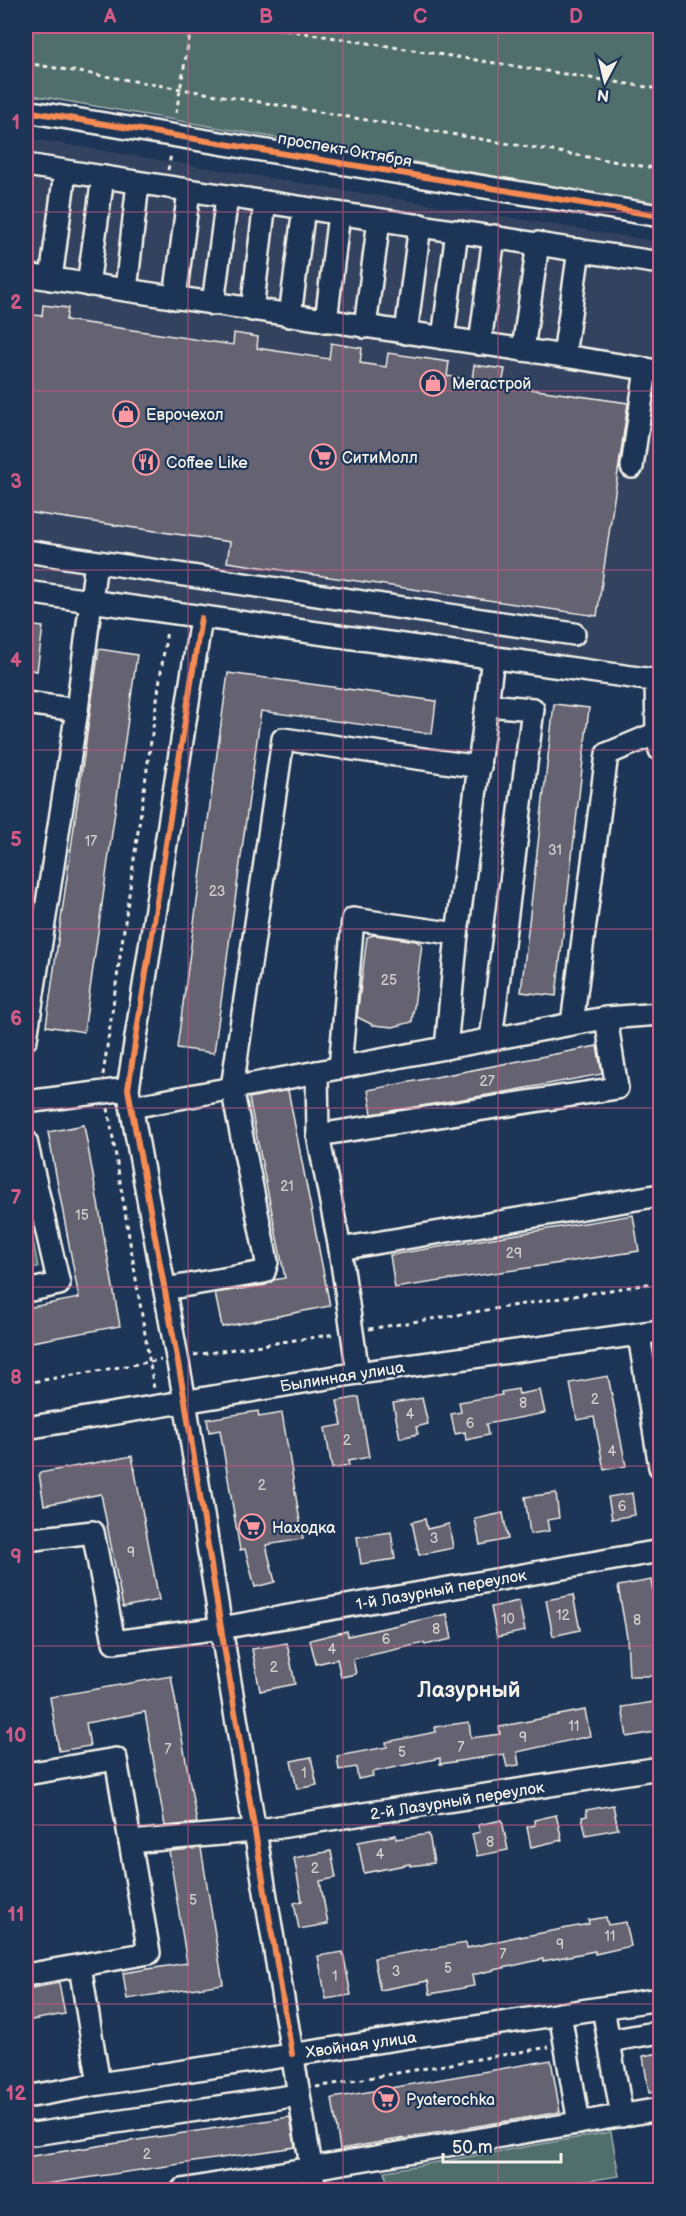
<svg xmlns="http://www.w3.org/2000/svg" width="686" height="2216" font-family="'Balsamiq Sans',sans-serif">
	<rect width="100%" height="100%" fill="#1d3557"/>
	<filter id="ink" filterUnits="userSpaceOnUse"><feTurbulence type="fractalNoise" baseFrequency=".0167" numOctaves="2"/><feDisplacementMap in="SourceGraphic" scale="12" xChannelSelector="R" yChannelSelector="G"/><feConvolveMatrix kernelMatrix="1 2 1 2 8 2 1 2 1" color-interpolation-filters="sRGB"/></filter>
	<g filter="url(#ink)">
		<path fill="#33425f" d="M26,138L660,242V672L26,583Z"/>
		<g fill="#506e6c" stroke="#a2b0aa" stroke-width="1.5">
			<path d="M26,26H660V205L26,94Z"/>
			<path d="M26,1204L38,1267L26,1270Z"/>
			<path d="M611,2132L619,2176L531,2190H388L385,2171Z"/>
		</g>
		<g fill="#656271" stroke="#f4f1e8" stroke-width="1.5">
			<path d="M43,305L68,308L66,320L233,345L234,333L258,337L257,348L329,359L331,343L362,348L360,363L386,367L388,353L449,362L447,376L472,380L474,365L505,369L502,385L628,403L597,616L227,562L230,542L26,512V314L42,316Z"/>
			<path d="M26,625L43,627L37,671L26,669Z"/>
			<path d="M99,649L137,655L84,1032L46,1026Z"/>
			<path d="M228,673L436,701L432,734L261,711L214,1053L177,1048Z"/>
			<path d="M554,704L589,708L556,996L521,992Z"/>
			<path d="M374,935L416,941L422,944L412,1022L393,1027L373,1025L357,1017L367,937Z"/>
			<path d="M597,1046L602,1074L494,1094L372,1114L368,1090Z"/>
			<path d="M288,1090L330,1306L222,1327L215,1293L266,1285L273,1280L285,1278L249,1098Z"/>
			<path d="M84,1125L120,1326L26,1343V1308L79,1298L48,1132Z"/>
			<path d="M633,1215L639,1251L395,1288L390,1255Z"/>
			<path d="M608,1376L626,1466L604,1470L594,1417L577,1420L570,1383Z"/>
			<path d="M518,1389L519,1394L540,1390L545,1413L486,1424L488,1435L466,1440L465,1432L455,1434L451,1414L461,1412L459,1402L502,1395L501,1392Z"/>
			<path d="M359,1397L369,1457L348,1461L349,1466L332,1469L325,1428L342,1425L337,1401Z"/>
			<path d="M422,1398L428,1424L416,1427L418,1434L400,1438L393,1403Z"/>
			<path d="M258,1411L259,1417L282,1413L303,1539L266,1545L275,1582L255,1587L245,1549L240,1550L220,1430L209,1432L207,1419Z"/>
			<path d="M132,1456L159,1600L123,1607L101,1494L44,1505L39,1473Z"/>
			<path d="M556,1493L559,1518L547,1520L549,1531L530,1534L525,1497Z"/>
			<path d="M632,1493L635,1515L612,1519L608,1497Z"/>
			<path d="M503,1513L508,1539L480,1545L475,1519Z"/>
			<path d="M425,1519L427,1529L449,1524L453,1548L419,1555L412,1522Z"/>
			<path d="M391,1532L395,1559L361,1564L357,1537Z"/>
			<path d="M651,1580L660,1628V1640H656L657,1676H629L627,1637L618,1586Z"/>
			<path d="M573,1595L580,1630L553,1636L546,1600Z"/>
			<path d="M519,1601L525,1631L497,1637L491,1607Z"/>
			<path d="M447,1614L452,1639L425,1645L424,1643L353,1659L356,1674L341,1677L337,1659L316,1664L310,1640L347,1631L348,1636Z"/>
			<path d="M287,1643L295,1684L260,1691L252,1649Z"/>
			<path d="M171,1676L197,1823L165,1826L145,1712L86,1723L90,1746L59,1751L50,1697Z"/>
			<path d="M660,1701V1731L627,1737L622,1707Z"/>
			<path d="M585,1710L590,1736L517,1752L519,1765L507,1767L504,1754L440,1764V1758L372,1772L373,1776L358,1779L356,1767L339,1770L337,1756L387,1747L386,1742L436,1732L435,1727L469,1722L471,1738L500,1734L499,1727Z"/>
			<path d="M311,1757L317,1785L297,1789L291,1761Z"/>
			<path d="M613,1805L618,1829L586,1835L582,1817L587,1816L586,1810Z"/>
			<path d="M556,1815L562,1840L531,1847L527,1827L535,1825L534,1820Z"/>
			<path d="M502,1820L508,1850L477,1856L472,1834L480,1832L478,1825Z"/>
			<path d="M429,1834L434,1863L410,1866V1864L364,1873L358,1842L396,1835V1839Z"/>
			<path d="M201,1848L223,1984L127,1999L123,1973L187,1963L169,1851Z"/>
			<path d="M331,1851L336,1878L320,1881L328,1924L299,1929L294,1903L302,1901L294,1858Z"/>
			<path d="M606,1917L608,1925L626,1922L631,1946L595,1954V1951L543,1961V1959L472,1975L474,1986L430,1994L428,1981L380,1990L374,1958L466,1943L467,1948L520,1936V1937L589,1924L588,1920Z"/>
			<path d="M343,1952L351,1995L326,1999L318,1956Z"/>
			<path d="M59,1983L65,2014L26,2021V1989Z"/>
			<path d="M660,2053V2091L649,2093L643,2056Z"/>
			<path d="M551,2060L560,2112L340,2149L332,2098Z"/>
			<path d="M290,2117L295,2147L26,2187V2157Z"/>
		</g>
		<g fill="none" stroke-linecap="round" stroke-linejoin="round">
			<g stroke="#f4f1e8" stroke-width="26">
				<g id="minor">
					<path d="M26,111L660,216"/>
					<path d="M26,165L660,263"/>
					<path d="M26,275L564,356L579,250"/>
					<path d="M51,279L65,172"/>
					<path d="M88,285L103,177"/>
					<path d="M126,290L138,183"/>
					<path d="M175,298L189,191"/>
					<path d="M213,304L227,197"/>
					<path d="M252,310L265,202"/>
					<path d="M290,316L304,208"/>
					<path d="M326,321L339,214"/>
					<path d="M365,327L379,220"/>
					<path d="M406,333L420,225"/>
					<path d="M443,338L457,231"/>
					<path d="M480,344L494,236"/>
					<path d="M523,350L538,243"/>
					<path d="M564,356L658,371"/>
					<path d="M632,467L646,369"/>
					<path d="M26,551L574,634"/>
					<path d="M26,592L660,681"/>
					<path d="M201,618L128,1089L185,1401L221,1628L315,2190"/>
					<path d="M656,681L657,733L660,750"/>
					<path d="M26,703L77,710"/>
					<path d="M487,705L533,709L491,1039"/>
					<path d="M572,1024L607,754L657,733"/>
					<path d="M26,1039L77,710L96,562"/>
					<path d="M446,1048L457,934L493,658"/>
					<path d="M340,1068L353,919L457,934"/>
					<path d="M317,1072L318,1135L340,1249L358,1373"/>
					<path d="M26,1102L128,1089"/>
					<path d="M132,1107L572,1024L606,1018L660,1014"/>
					<path d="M318,1135L617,1088L606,1018"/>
					<path d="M26,1141L59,1284L26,1291"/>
					<path d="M340,1249L660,1195"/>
					<path d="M165,1289L264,1272L267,1262L232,1088L283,739L480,767"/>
					<path d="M639,1335L660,1467"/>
					<path d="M26,1428L358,1373L660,1331"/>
					<path d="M26,1540L93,1532L114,1642L221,1628L660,1551"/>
					<path d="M26,1774L116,1759L149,1953L26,1975"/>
					<path d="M130,1842L254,1831L660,1768"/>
					<path d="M80,1966L99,2084"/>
					<path d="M603,2008L622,2116"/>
					<path d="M560,2014L579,2123"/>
					<path d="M609,2041L660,2032"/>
					<path d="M26,2097L99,2084L660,1999"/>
					<path d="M26,2132L34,2134L299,2095"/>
					<path d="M182,2190L660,2109"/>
				</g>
			</g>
			<g stroke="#f4f1e8" stroke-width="3" stroke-dasharray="4.5 4.5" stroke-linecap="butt">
				<path d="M180,26C189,36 200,36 209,26"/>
				<path d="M260,26L660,89"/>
				<path d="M26,63L660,169"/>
				<path d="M176,113L190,33"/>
				<path d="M168,170L171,154"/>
				<path d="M103,1075L167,630"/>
				<path d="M108,1108L154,1389"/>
				<path d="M369,1329L660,1282"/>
				<path d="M194,1355L336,1334"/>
				<path d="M26,1383L161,1360"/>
				<path d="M316,2087L549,2047"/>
			</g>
			<use href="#minor" stroke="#1d3557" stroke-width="21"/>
			<g stroke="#1d3557" stroke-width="10">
				<g id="cycleway">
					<path d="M26,111L660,216"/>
					<path d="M201,618L128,1089L185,1401L221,1628L292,2054"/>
				</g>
			</g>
			<use href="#cycleway" stroke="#f68b52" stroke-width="6"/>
		</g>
	</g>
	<path fill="none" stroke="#d15985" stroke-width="1.5" stroke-opacity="0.55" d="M188,26V2190M343,26V2190M498,26V2190M26,212H660M26,391H660M26,570H660M26,750H660M26,929H660M26,1108H660M26,1287H660M26,1466H660M26,1646H660M26,1825H660M26,2004H660"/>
	<defs>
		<g id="shop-ring" transform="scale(1.35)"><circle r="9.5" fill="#1d3557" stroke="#ff9aa2" stroke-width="1.5"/><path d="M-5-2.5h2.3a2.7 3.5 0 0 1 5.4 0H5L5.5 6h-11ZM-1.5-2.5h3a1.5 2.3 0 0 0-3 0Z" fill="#ff9aa2"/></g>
		<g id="supermarket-ring" transform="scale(1.35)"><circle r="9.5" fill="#1d3557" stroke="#ff9aa2" stroke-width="1.5"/><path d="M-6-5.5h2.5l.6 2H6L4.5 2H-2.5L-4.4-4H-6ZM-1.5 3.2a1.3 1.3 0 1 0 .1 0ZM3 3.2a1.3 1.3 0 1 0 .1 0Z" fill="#ff9aa2"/></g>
		<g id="restaurant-ring" transform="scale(1.35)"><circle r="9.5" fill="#1d3557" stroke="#ff9aa2" stroke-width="1.5"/><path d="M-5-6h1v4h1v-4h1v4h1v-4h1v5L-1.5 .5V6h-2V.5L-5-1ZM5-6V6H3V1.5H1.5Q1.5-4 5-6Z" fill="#ff9aa2"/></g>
	</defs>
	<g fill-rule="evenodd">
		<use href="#shop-ring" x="433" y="383"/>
		<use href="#shop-ring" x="126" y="414"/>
		<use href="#supermarket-ring" x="323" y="457"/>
		<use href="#restaurant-ring" x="146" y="462"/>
		<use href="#supermarket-ring" x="252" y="1527"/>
		<use href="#supermarket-ring" x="386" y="2099"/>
	</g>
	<g text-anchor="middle" stroke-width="4.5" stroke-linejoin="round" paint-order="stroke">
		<g font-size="14" fill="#d0cdca">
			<text x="91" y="846">17</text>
			<text x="555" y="855">31</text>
			<text x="217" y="896">23</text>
			<text x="389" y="985">25</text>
			<text x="487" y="1086">27</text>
			<text x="287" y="1191">21</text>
			<text x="82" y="1220">15</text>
			<text x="514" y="1258">29</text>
			<text x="595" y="1404">2</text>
			<text x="523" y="1408">8</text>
			<text x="410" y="1419">4</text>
			<text x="470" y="1428">6</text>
			<text x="347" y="1445">2</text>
			<text x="612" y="1456">4</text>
			<text x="262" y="1490">2</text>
			<text x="622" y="1511">6</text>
			<text x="434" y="1543">3</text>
			<text x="131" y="1557">9</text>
			<text x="563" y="1620">12</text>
			<text x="508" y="1624">10</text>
			<text x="637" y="1625">8</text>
			<text x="436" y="1634">8</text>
			<text x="386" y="1644">6</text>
			<text x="332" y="1654">4</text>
			<text x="274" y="1672">2</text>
			<text x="574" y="1731">11</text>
			<text x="523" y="1742">9</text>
			<text x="461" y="1752">7</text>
			<text x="168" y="1754">7</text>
			<text x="402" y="1757">5</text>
			<text x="304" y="1778">1</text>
			<text x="490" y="1847">8</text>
			<text x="380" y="1859">4</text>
			<text x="315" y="1873">2</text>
			<text x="193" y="1905">5</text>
			<text x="610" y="1941">11</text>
			<text x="560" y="1949">9</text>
			<text x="503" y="1959">7</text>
			<text x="448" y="1973">5</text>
			<text x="396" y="1976">3</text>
			<text x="335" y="1981">1</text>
			<text x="147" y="2159">2</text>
		</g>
		<g font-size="16" fill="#f4f1e8" stroke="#1d3557">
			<text transform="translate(345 149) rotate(10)" y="6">проспект Октября</text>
			<text transform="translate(342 1376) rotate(-9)" y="6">Былинная улица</text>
			<text transform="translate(441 1589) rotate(-10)" y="6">1-й Лазурный переулок</text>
			<text transform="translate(457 1800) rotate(-9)" y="6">2-й Лазурный переулок</text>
			<text transform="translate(361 2044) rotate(-8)" y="6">Хвойная улица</text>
		</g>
		<g font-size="16" fill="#f4f1e8" stroke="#1d3557" text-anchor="start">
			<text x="452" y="389">Мегастрой</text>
			<text x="146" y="420">Еврочехол</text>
			<text x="342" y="463">СитиМолл</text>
			<text x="166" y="468">Coffee Like</text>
			<text x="272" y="1533">Находка</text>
			<text x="406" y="2105">Pyaterochka</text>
		</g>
		<g font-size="22" font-weight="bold" fill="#f4f1e8" stroke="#1d3557">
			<text x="469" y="1697">Лазурный</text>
		</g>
	</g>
	<rect width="686" height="2216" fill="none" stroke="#1d3557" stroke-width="66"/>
	<g transform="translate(605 81) rotate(187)" stroke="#1d3557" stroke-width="4.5" paint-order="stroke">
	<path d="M0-4.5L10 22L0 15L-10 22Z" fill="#f4f1e8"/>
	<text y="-9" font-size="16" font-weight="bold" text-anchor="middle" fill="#f4f1e8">N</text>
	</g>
	<path d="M443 2153v9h118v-9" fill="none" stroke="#f4f1e8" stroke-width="3"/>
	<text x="452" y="2153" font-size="18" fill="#f4f1e8" stroke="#1d3557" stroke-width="4.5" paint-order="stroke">50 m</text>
	<rect x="33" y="33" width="620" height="2150" fill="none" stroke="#d15985" stroke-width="2"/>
	<g font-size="20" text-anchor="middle" font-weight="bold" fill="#d15985">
		<text x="110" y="23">A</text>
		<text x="266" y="23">B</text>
		<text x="420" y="23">C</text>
		<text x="576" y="23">D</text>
		<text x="16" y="129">1</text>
		<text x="16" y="309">2</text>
		<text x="16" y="488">3</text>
		<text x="16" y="667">4</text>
		<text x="16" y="846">5</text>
		<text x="16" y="1025">6</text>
		<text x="16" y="1204">7</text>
		<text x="16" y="1384">8</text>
		<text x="16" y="1563">9</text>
		<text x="16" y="1742">10</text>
		<text x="16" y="1921">11</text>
		<text x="16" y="2100">12</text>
	</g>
</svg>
